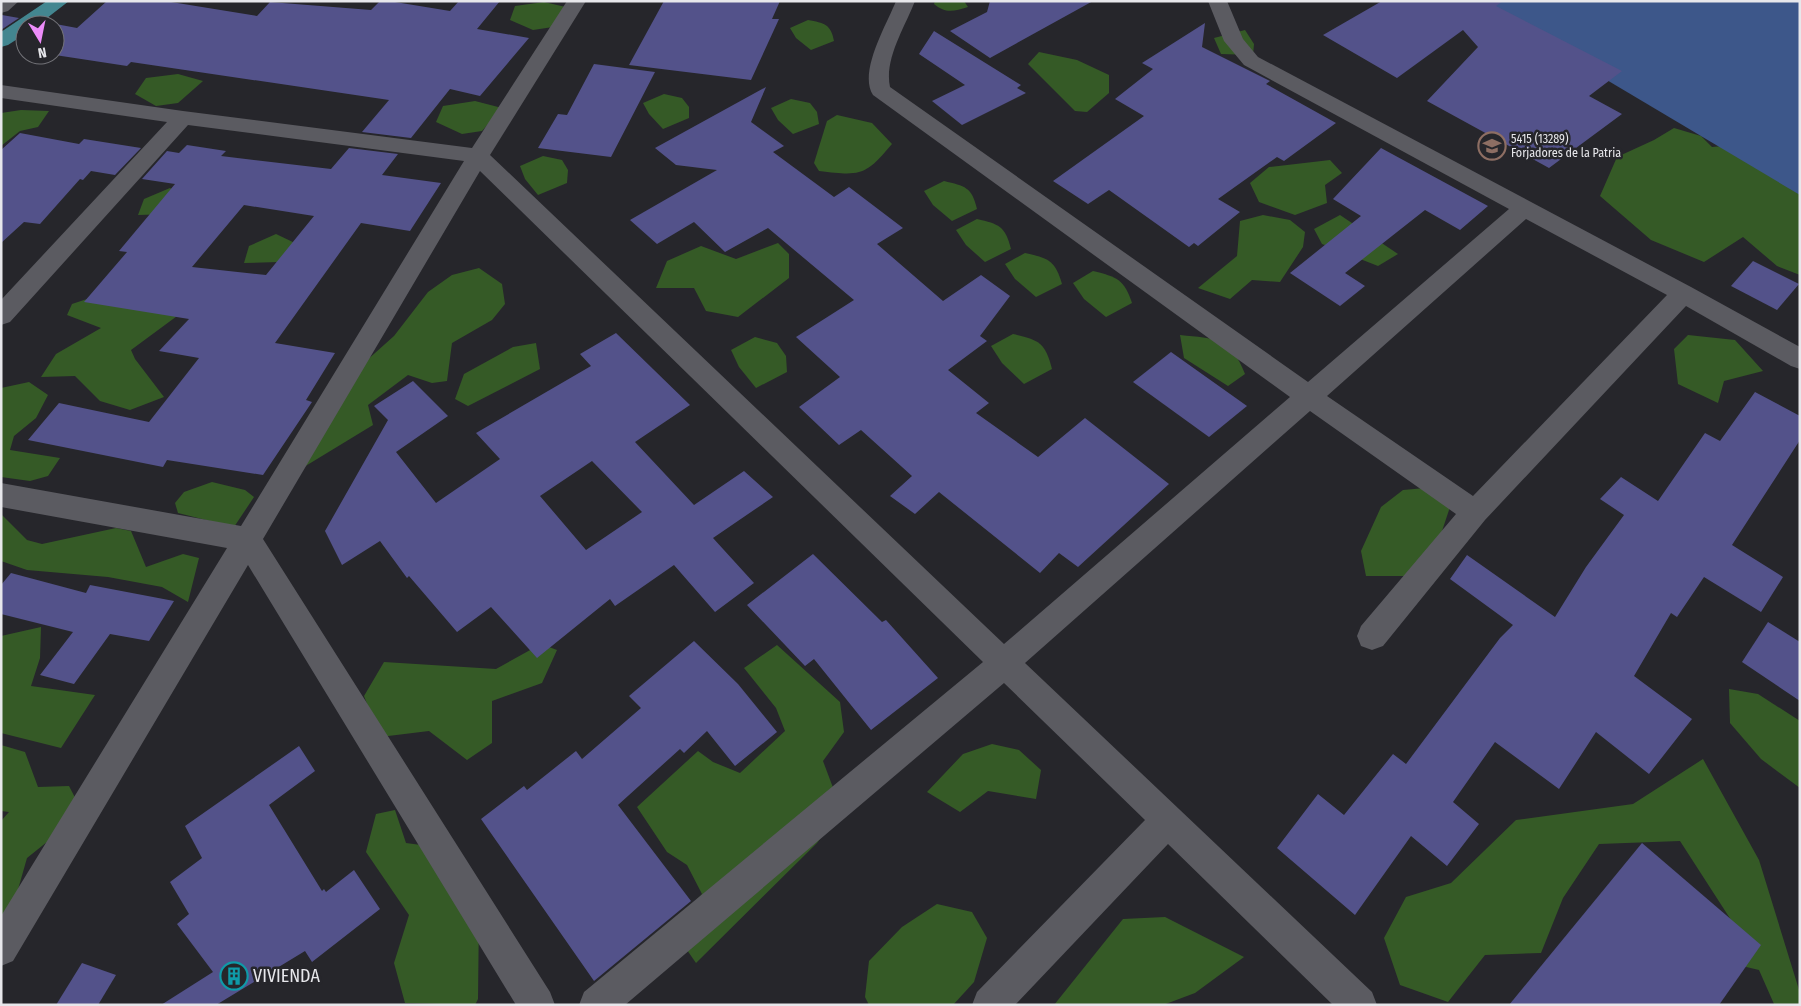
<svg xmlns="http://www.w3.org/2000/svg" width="1801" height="1006" font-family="'Fira Sans Condensed',sans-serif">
	<rect width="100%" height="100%" fill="#26262b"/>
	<g fill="#355a26">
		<path d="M935,1H964L968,7C954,11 946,14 934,4Z"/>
		<path d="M544,2L570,8L553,27L533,30L510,20L515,6Z"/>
		<path d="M808,20C824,23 831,24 834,41L811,50L796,38L790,28Z"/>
		<path d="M1245,30L1254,44L1253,55L1221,54L1214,38Z"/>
		<path d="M1039,52L1077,60L1109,75V93L1087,112L1075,111L1028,64Z"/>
		<path d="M178,74L203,81L178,103L156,106L135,94L146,78Z"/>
		<path d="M664,94L682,98L689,107V118L663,129L649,114L643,103Z"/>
		<path d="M791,99L810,103L817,112L819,124L793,134L778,120L771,108Z"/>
		<path d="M475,101L502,108L482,131L462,134L436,122L443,106Z"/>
		<path d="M21,110L49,111L38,127L20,131L1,146V113Z"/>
		<path d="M837,115L872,123L892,144C865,176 861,176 819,171L814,163L827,121Z"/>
		<path d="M1674,128L1701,136L1712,147L1724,146L1800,181V275L1777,266L1743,237L1704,262L1651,240L1600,196L1617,157L1654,140Z"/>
		<path d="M543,156L562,160L568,170L567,183L538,195L525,179L520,166Z"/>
		<path d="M1330,160L1342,173L1325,185L1327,203L1295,215L1259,202L1250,183L1269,167Z"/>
		<path d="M944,181C965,186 972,187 977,209L952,221L933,205L924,191Z"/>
		<path d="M170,188L190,197L171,214L138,215L144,199Z"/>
		<path d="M1263,215L1290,220L1305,232L1303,247L1280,282L1252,280L1230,299L1198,288L1237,256L1240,221Z"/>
		<path d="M1340,215L1398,254L1378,266L1322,244L1314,229Z"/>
		<path d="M977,219C999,224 1005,226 1011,249L985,262L966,245L956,230Z"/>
		<path d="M276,234L297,244L279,262L244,263L249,246Z"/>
		<path d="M778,243L789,254V278L738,317L706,311L694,288H656L667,261L701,246L736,259Z"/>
		<path d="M1025,253C1048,258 1055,260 1062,284L1036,297L1015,279L1005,264Z"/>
		<path d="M479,268L502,284L505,304L492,320L452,343L447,381L432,383L408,375L368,405L373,425L299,470L356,370L394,336L428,292L452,275Z"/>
		<path d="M1093,271C1117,277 1124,279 1132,303L1106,317L1084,299L1073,283Z"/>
		<path d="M96,296L192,305L131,350L135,359L164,397L130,410L100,401L75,376L41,377L56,354L101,328L67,315L72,304Z"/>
		<path d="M1013,334C1039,340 1045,342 1052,369L1024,384L1002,363L991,346Z"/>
		<path d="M1180,335C1216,339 1230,336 1245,374L1228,386L1184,358Z"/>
		<path d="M1688,335L1735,340L1763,371L1724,381L1718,403L1678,384L1674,349Z"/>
		<path d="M755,337L777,343L786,356L787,372L756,388L739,367L731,350Z"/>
		<path d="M536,343L540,369L468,406L455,399L464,374L513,347Z"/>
		<path d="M29,382L48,395L36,418L14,436L10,450L60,458L48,476L30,481L1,477V388Z"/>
		<path d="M212,482L245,490L254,497L234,527L178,513L175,503L184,492Z"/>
		<path d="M1436,487L1450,507L1434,555L1408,576H1366L1361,551L1381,507L1403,490Z"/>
		<path d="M1,514L27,540L42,544L116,528L131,531L146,567L183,554L199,558L188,602L162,587L108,577L27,570L1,561Z"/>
		<path d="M41,627L40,658L31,686L95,695L61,748L1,733V636Z"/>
		<path d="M541,644L557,650L542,683L492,701V743L467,760L429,731L380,737L364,696L384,662L496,669Z"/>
		<path d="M777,645L840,702L844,732L823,761L841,809L817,843L696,963L671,927L702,894L687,865L667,852L637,807L698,751L713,762L740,773L785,731L776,708L744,668Z"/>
		<path d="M1729,689L1758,694L1800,721V788L1761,759L1730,723Z"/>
		<path d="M992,744L1019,750L1041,770L1036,799L988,791L960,812L927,792L963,754Z"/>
		<path d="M1,745L25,752L38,787L69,786L83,813L27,858L15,900L1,918V821L9,812L1,811Z"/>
		<path d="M1703,759L1759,860L1800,993V1005L1774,1004L1759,970L1721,961L1731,920L1680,841L1599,844L1563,898L1541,953L1485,955L1448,1002L1400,985L1384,938L1406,897L1451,883L1516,820L1633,804Z"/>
		<path d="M395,810L406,843L444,848L479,913L478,999L475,1005L405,1003L394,963L409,915L366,852L376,814Z"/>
		<path d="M937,904L972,912L987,938L974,982L953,1005H869L865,997L869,961L902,927Z"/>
		<path d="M1165,917L1244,957L1195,993L1163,1005H1054L1123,919Z"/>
	</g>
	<path fill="#3d578a" d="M1474,1H1800V195Z"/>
	<g fill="#53528a" fill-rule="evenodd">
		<path d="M107,1H165L257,16L270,2L371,10L380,1H389L450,11L459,1H500L477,29L529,38L480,96L450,89L411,138L362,132L389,100L131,62L127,66L55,55V25H41L45,22L77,28Z"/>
		<path d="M664,1H780L772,19H779L751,80L629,65Z"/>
		<path d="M990,1H1093L990,58L950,31L987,12Z"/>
		<path d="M1382,1H1503L1496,6L1622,71L1589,96L1622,114L1549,168L1427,101L1478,47L1463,30L1397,78L1323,35Z"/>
		<path d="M2,15L19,18L1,30Z"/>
		<path d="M1205,23L1202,47L1270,81L1266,84L1336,123L1284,161L1277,157L1218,199L1240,212L1198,246L1194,243L1189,247L1109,190L1088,204L1053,181L1144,116L1115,99L1153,69L1142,63Z"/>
		<path d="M934,31L1021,85L1017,88L1026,93L962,125L932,101L965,85L919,54Z"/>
		<path d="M594,64L655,72L611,157L538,148L558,114L567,115Z"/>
		<path d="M766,87L751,122L784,146L773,152L834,197L849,187L903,228L877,244L943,301L981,275L1010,296L980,336L987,341L948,370L989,403L976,413L1038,457L1085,418L1169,484L1078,567L1059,553L1040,573L939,492L915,514L890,496L912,476L861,430L839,445L799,407L840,377L796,337L854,300L768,228L725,252L694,222L657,244L630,220L717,170L676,165L655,148Z"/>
		<path d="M20,133L79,144L84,139L141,148L115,175L91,171L83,180L80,179L40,224L24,222L1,243V150Z"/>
		<path d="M187,145L226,151L221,156L331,169L349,148L398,154L382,175L441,183L410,231L361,223L275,343L335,353L306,400L312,402L263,475L167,460L163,467L28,440L59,403L149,422L199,358L159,351L189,319L84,302L127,252L119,251L175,184L142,179L167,151L179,153ZM244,205L314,216L266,275L192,267Z"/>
		<path d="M1381,148L1488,206L1460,230L1425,210L1345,273L1365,286L1340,306L1290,273L1361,216L1333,199Z"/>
		<path d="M1753,261L1799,284L1777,310L1731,286Z"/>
		<path d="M616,333L690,405L635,442L694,505L744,471L773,497L713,538L754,583L715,612L674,565L615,606L610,599L537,658L491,607L457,632L409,576L407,578L380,541L342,565L325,531L388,420L374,406L413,381L448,416L396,452L436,503L500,459L476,433L591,366L580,354ZM592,461L642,512L586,550L540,496Z"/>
		<path d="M1171,352L1247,406L1209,437L1133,382Z"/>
		<path d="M1755,392L1800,416V440L1732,545L1783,577L1761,612L1704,577L1677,617L1671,613L1634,676L1692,719L1649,774L1596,732L1559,789L1495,742L1453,802L1479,824L1447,866L1411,836L1355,915L1277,848L1318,794L1344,815L1393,754L1406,764L1500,638L1513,625L1450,579L1467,555L1555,617L1586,567L1624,515L1600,499L1621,477L1658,501L1705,433L1720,441Z"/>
		<path d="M813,554L882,622L886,620L938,678L871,730L814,659L805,666L747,605Z"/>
		<path d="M11,573L86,593L90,585L174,601L149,641L110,634L74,684L40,675L73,632L1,614V585Z"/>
		<path d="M1768,622L1800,642V701L1742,662Z"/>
		<path d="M694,641L738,684L777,732L735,766L707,731L684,753L680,749L618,805L691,901L594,981L481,819L524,786L527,790L576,751L582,759L641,708L629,696Z"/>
		<path d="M299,746L315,771L269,805L322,891L324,889L326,892L354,870L380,909L312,962L305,951L216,1005H161L213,972L177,924L189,914L170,882L202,858L185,826Z"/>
		<path d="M1642,843L1761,945L1719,1005H1509Z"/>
		<path d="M82,963L116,975L98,1005H56Z"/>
	</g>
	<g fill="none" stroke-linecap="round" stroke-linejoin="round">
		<path fill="#5b5b61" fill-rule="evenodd" d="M567,1H586L490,155L1004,644L1290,397L873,95C858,72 887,24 896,1H915C905,27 884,59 890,87L1308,382L1509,209L1244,65L1224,41L1208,1H1227L1243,39L1258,57L1691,287L1800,347V369L1791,366L1686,306L1485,520L1383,646L1372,650L1361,646L1357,636L1361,626L1456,514L1310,411L1025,663L1372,992L1377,1005H1333L1168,844L1015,1005H972L977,992L1145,820L1004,683L625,1005H579L584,992L983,662L480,171L263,539L550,992L555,1005H516L248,565L13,961L1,966V916L227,548L1,507V483L241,526L464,161L188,125L10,322L1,325V300L167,122L1,98V85L183,111L472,148ZM1526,219L1667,295L1473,496L1327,396Z"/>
		<path fill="#5b5b61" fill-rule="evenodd" d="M1,1H19L8,11L1,13Z"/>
		<path fill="#438690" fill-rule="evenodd" d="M47,1H69L38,25H25V34L8,45L1,47V32Z"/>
	</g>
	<defs>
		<g id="school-ring" transform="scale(1.4375)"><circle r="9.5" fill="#26262b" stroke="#8d6e63" stroke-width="1.5"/><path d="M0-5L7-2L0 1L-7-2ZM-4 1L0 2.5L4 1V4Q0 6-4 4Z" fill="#8d6e63"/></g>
		<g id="building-ring" transform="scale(1.4375)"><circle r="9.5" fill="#26262b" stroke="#0f9aa8" stroke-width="1.5"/><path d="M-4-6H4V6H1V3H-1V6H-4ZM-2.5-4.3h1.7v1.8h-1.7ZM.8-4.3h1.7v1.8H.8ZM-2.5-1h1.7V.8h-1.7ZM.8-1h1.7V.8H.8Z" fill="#0f9aa8"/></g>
	</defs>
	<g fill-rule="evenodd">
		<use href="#school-ring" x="1492" y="146"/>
		<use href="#building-ring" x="234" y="976"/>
	</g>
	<g text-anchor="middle" stroke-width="5" stroke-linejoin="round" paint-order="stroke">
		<g font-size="12" fill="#e7e7eb" stroke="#26262b" text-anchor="start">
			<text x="1511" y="143">5415 (13289)<tspan x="1511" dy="14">Forjadores de la Patria</tspan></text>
		</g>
		<g font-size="18" fill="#e7e7eb" stroke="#26262b" text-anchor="start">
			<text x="253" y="982">VIVIENDA</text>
		</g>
	</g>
	<rect width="1801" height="1006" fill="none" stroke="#e7e7eb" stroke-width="5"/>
	<g transform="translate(40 40) rotate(170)"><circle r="24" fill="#26262b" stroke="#737378"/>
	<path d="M0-4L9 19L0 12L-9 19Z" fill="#ed8cf9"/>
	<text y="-8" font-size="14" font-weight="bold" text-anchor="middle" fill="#e7e7eb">N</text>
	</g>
</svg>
